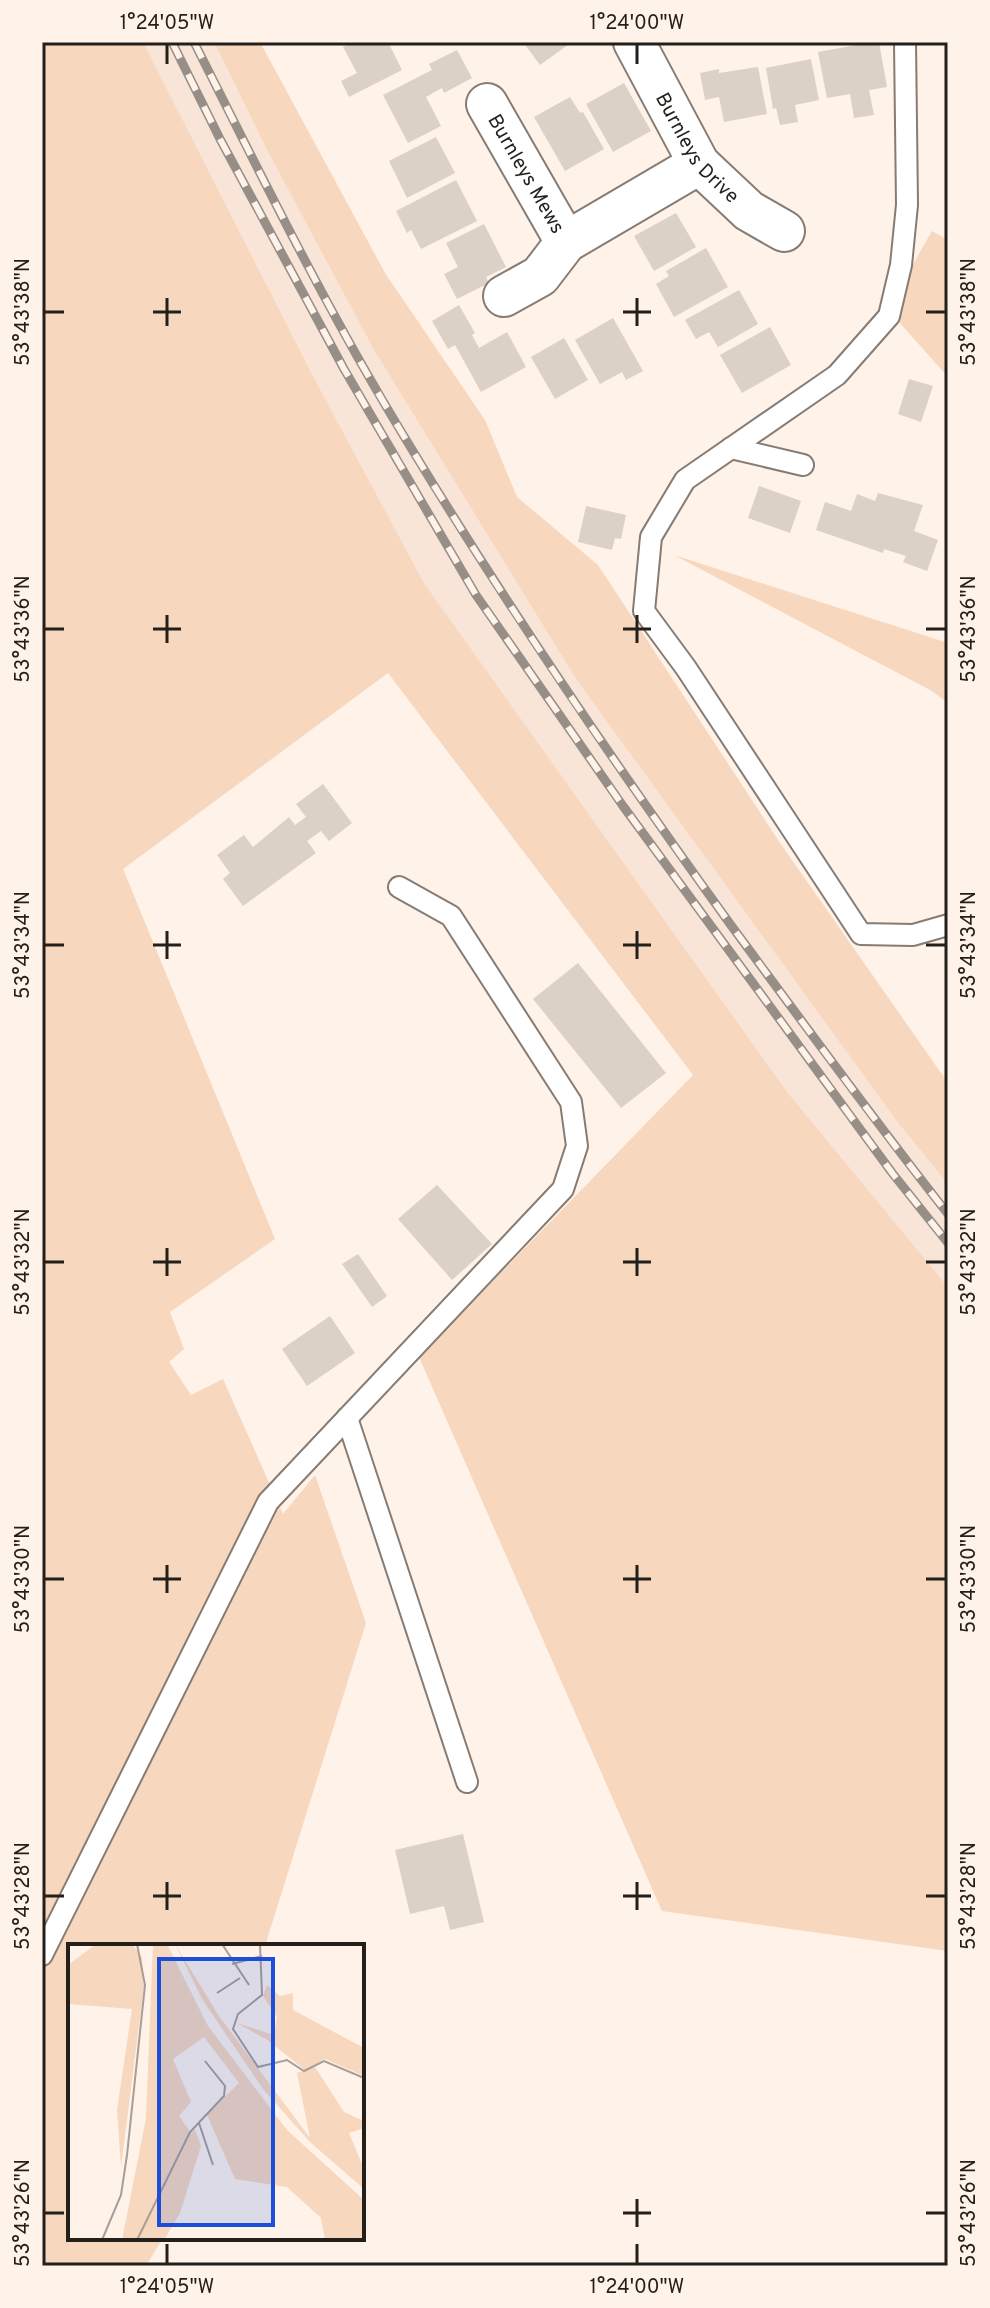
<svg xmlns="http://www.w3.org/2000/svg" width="990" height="2308" font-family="Overpass,sans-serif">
	<rect width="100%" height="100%" fill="#fef2e9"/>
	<path fill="#f8e5d7" d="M143,42H214L267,150L374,350L576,679L899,1124L948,1184V1287L788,1093L424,583L315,380Z"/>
	<g fill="#f7d7bd">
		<path d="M42,42H143L315,380L424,583L788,1093L948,1287V1951L662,1911L419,1357L693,1075L388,673L123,869L275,1239L170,1312L184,1349L169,1362L191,1395L223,1379L283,1514L315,1475L366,1623L265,1946H70V2238H163L146,2266H42Z"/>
		<path d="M214,42H260L385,273L485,420L517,497L598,565L778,840L948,1083V1184L899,1124L576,679L374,350L267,150Z"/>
		<path d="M932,231L948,240V377L899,322L911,268Z"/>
		<path d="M674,555L948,643V703L932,691Z"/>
	</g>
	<g fill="#dcd1c7">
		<path d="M353,42H388L402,70L349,97L341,81L357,73L343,47Z"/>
		<path d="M523,42H572L540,65Z"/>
		<path d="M873,42H879L887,87L869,90L874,115L854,118L850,94L827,98L818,52Z"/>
		<path d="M457,50L472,78L444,93L442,88L426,97L441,126L408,143L383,95L432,70L429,64Z"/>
		<path d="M811,59L819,100L795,105L798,122L780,125L776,108L773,109L766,68Z"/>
		<path d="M758,67L767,114L724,122L719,97L705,100L700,73L719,69V73Z"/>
		<path d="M624,83L651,131L613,152L586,104Z"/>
		<path d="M570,97L580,113L583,112L604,149L565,171L534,117Z"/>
		<path d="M436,137L455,173L407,198L389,161Z"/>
		<path d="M456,180L477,221L421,249L411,230L407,233L396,211Z"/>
		<path d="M676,213L696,247L654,271L634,236Z"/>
		<path d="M484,224L506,267L486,277L489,283L457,299L444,274L458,267L446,243Z"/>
		<path d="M706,248L728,287L674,317L656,284L669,276L666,271Z"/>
		<path d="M739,290L758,324L718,347L709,332L696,339L685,320Z"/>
		<path d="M459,305L475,333L472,335L479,348L507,332L526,367L481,392L455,345L448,349L432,321Z"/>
		<path d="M613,318L643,371L626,380L622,372L600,384L575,340Z"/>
		<path d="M770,327L791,365L742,393L720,355Z"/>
		<path d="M564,338L588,380L555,399L531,357Z"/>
		<path d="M909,379L933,386L921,422L898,414Z"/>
		<path d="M759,486L801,501L790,533L748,518Z"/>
		<path d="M878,493L923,505L914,531L938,540L927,571L903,562L906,556L884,549L883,553L816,530L825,502L851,511L857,494L875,501Z"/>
		<path d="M586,506L626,515L621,539L615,538L612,550L578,542Z"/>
		<path d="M323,784L352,823L329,841L321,831L307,841L316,853L243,906L223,879L230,873L217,855L244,835L253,847L289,817L295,825L306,817L296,804Z"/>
		<path d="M578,963L666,1073L621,1108L533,999Z"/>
		<path d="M437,1185L492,1244L452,1280L398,1219Z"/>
		<path d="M358,1254L387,1296L372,1307L342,1264Z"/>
		<path d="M330,1316L355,1353L307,1386L282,1349Z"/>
		<path d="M463,1834L484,1922L450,1930L444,1906L410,1914L395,1850Z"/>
	</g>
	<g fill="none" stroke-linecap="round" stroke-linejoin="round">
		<g stroke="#867c73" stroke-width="24">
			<g id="lane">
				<path d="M905,42L907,205L901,265L889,316L837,375L685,480L651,537L644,611L686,668L861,934L913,935L948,925"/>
				<path d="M731,448L803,465"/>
				<path d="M347,1418L467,1782"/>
				<path d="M42,1955L268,1502L563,1189L577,1146L571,1102L451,916L399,887"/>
			</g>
		</g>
		<g stroke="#867c73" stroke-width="44">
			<g id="street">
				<path id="s1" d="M634,42L699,164L749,211L784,231"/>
				<path id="s2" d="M487,104L566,242"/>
				<path d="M504,296L540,276L566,242L699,164"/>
			</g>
		</g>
		<use href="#lane" stroke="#fff" stroke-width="20"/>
		<use href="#street" stroke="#fff" stroke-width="40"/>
		<g stroke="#968e87" stroke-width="9">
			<g id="rail">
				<path d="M172,42L220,139L344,369L476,595L623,806L893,1174L948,1243"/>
				<path d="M194,42C256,165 317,290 387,408C494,588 611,759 733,928C804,1024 874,1120 948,1214"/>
			</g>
		</g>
		<use href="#rail" stroke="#fef2e9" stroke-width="6" stroke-dasharray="18" stroke-linecap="butt"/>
	</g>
	<path fill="none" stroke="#231f1b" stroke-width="3" d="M167,44V64M637,44V64M167,298V326M637,298V326M44,312H64M153,312H181M623,312H651M926,312H946M167,615V643M637,615V643M44,629H64M153,629H181M623,629H651M926,629H946M167,931V959M637,931V959M44,945H64M153,945H181M623,945H651M926,945H946M167,1248V1276M637,1248V1276M44,1262H64M153,1262H181M623,1262H651M926,1262H946M167,1565V1593M637,1565V1593M44,1579H64M153,1579H181M623,1579H651M926,1579H946M167,1882V1910M637,1882V1910M44,1896H64M153,1896H181M623,1896H651M926,1896H946M637,2199V2227M44,2213H64M623,2213H651M926,2213H946M167,2244V2264M637,2244V2264"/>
	<g text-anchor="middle" stroke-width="6" stroke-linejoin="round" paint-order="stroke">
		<g font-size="20" fill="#231f1b" stroke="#fef2e9">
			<text dy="7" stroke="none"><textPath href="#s1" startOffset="124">Burnleys Drive</textPath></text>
			<text dy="7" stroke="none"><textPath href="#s2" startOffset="80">Burnleys Mews</textPath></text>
		</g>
	</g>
	<g transform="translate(68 1944)">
		<rect width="296" height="296" fill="#fef2e9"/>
		<path d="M28,0H64L74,13L76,42L53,223L49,166L64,65L0,60V21ZM85,0H99L140,82L219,186L296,256V296H257L253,274L219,243L167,235L139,171L171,139L136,93L105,115L123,158L111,172L123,189L127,185L133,202L112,269L96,296H54L78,174ZM107,0L151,72L242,194L229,129L247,123L276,168L296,177V184L281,189L296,225V245L242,198L195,145L134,55ZM199,41L212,52L225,49V66L296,104V132L257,115L237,126L198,95L169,79L206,91L209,73L195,52Z" fill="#f7d7bd"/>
		<path fill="none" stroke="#a69e97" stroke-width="2" d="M154,0L181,41M192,0L194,51L170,70L165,85L190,123L219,116L236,127L256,117L296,134M164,20L194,12M149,49L172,34M131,179L145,221M34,296L53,251L59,211L77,41L69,0M69,296L122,188L156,152L157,142L137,117"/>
		<path fill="#1d4ed8" fill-opacity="0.15" stroke="#1d4ed8" stroke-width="4" d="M91,15H205V281H91Z"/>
		<rect width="296" height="296" fill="none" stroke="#231f1b" stroke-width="4"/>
	</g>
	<rect width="990" height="2308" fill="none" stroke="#fef2e9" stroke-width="88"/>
	<rect x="44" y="44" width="902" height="2220" fill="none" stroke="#231f1b" stroke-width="3"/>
	<g font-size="20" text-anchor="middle" fill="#231f1b">
		<text x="167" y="29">1°24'05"W</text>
		<text x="637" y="29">1°24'00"W</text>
		<text transform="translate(22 312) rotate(-90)" y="7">53°43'38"N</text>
		<text transform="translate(968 312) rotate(-90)" y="7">53°43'38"N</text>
		<text transform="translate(22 629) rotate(-90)" y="7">53°43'36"N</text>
		<text transform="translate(968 629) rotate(-90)" y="7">53°43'36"N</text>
		<text transform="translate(22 945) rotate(-90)" y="7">53°43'34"N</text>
		<text transform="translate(968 945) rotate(-90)" y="7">53°43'34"N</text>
		<text transform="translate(22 1262) rotate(-90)" y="7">53°43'32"N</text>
		<text transform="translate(968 1262) rotate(-90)" y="7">53°43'32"N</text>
		<text transform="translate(22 1579) rotate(-90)" y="7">53°43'30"N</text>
		<text transform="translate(968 1579) rotate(-90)" y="7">53°43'30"N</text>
		<text transform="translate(22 1896) rotate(-90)" y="7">53°43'28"N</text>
		<text transform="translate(968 1896) rotate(-90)" y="7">53°43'28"N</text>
		<text transform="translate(22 2213) rotate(-90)" y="7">53°43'26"N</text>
		<text transform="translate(968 2213) rotate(-90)" y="7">53°43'26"N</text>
		<text x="167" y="2293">1°24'05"W</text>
		<text x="637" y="2293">1°24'00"W</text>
	</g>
</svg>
